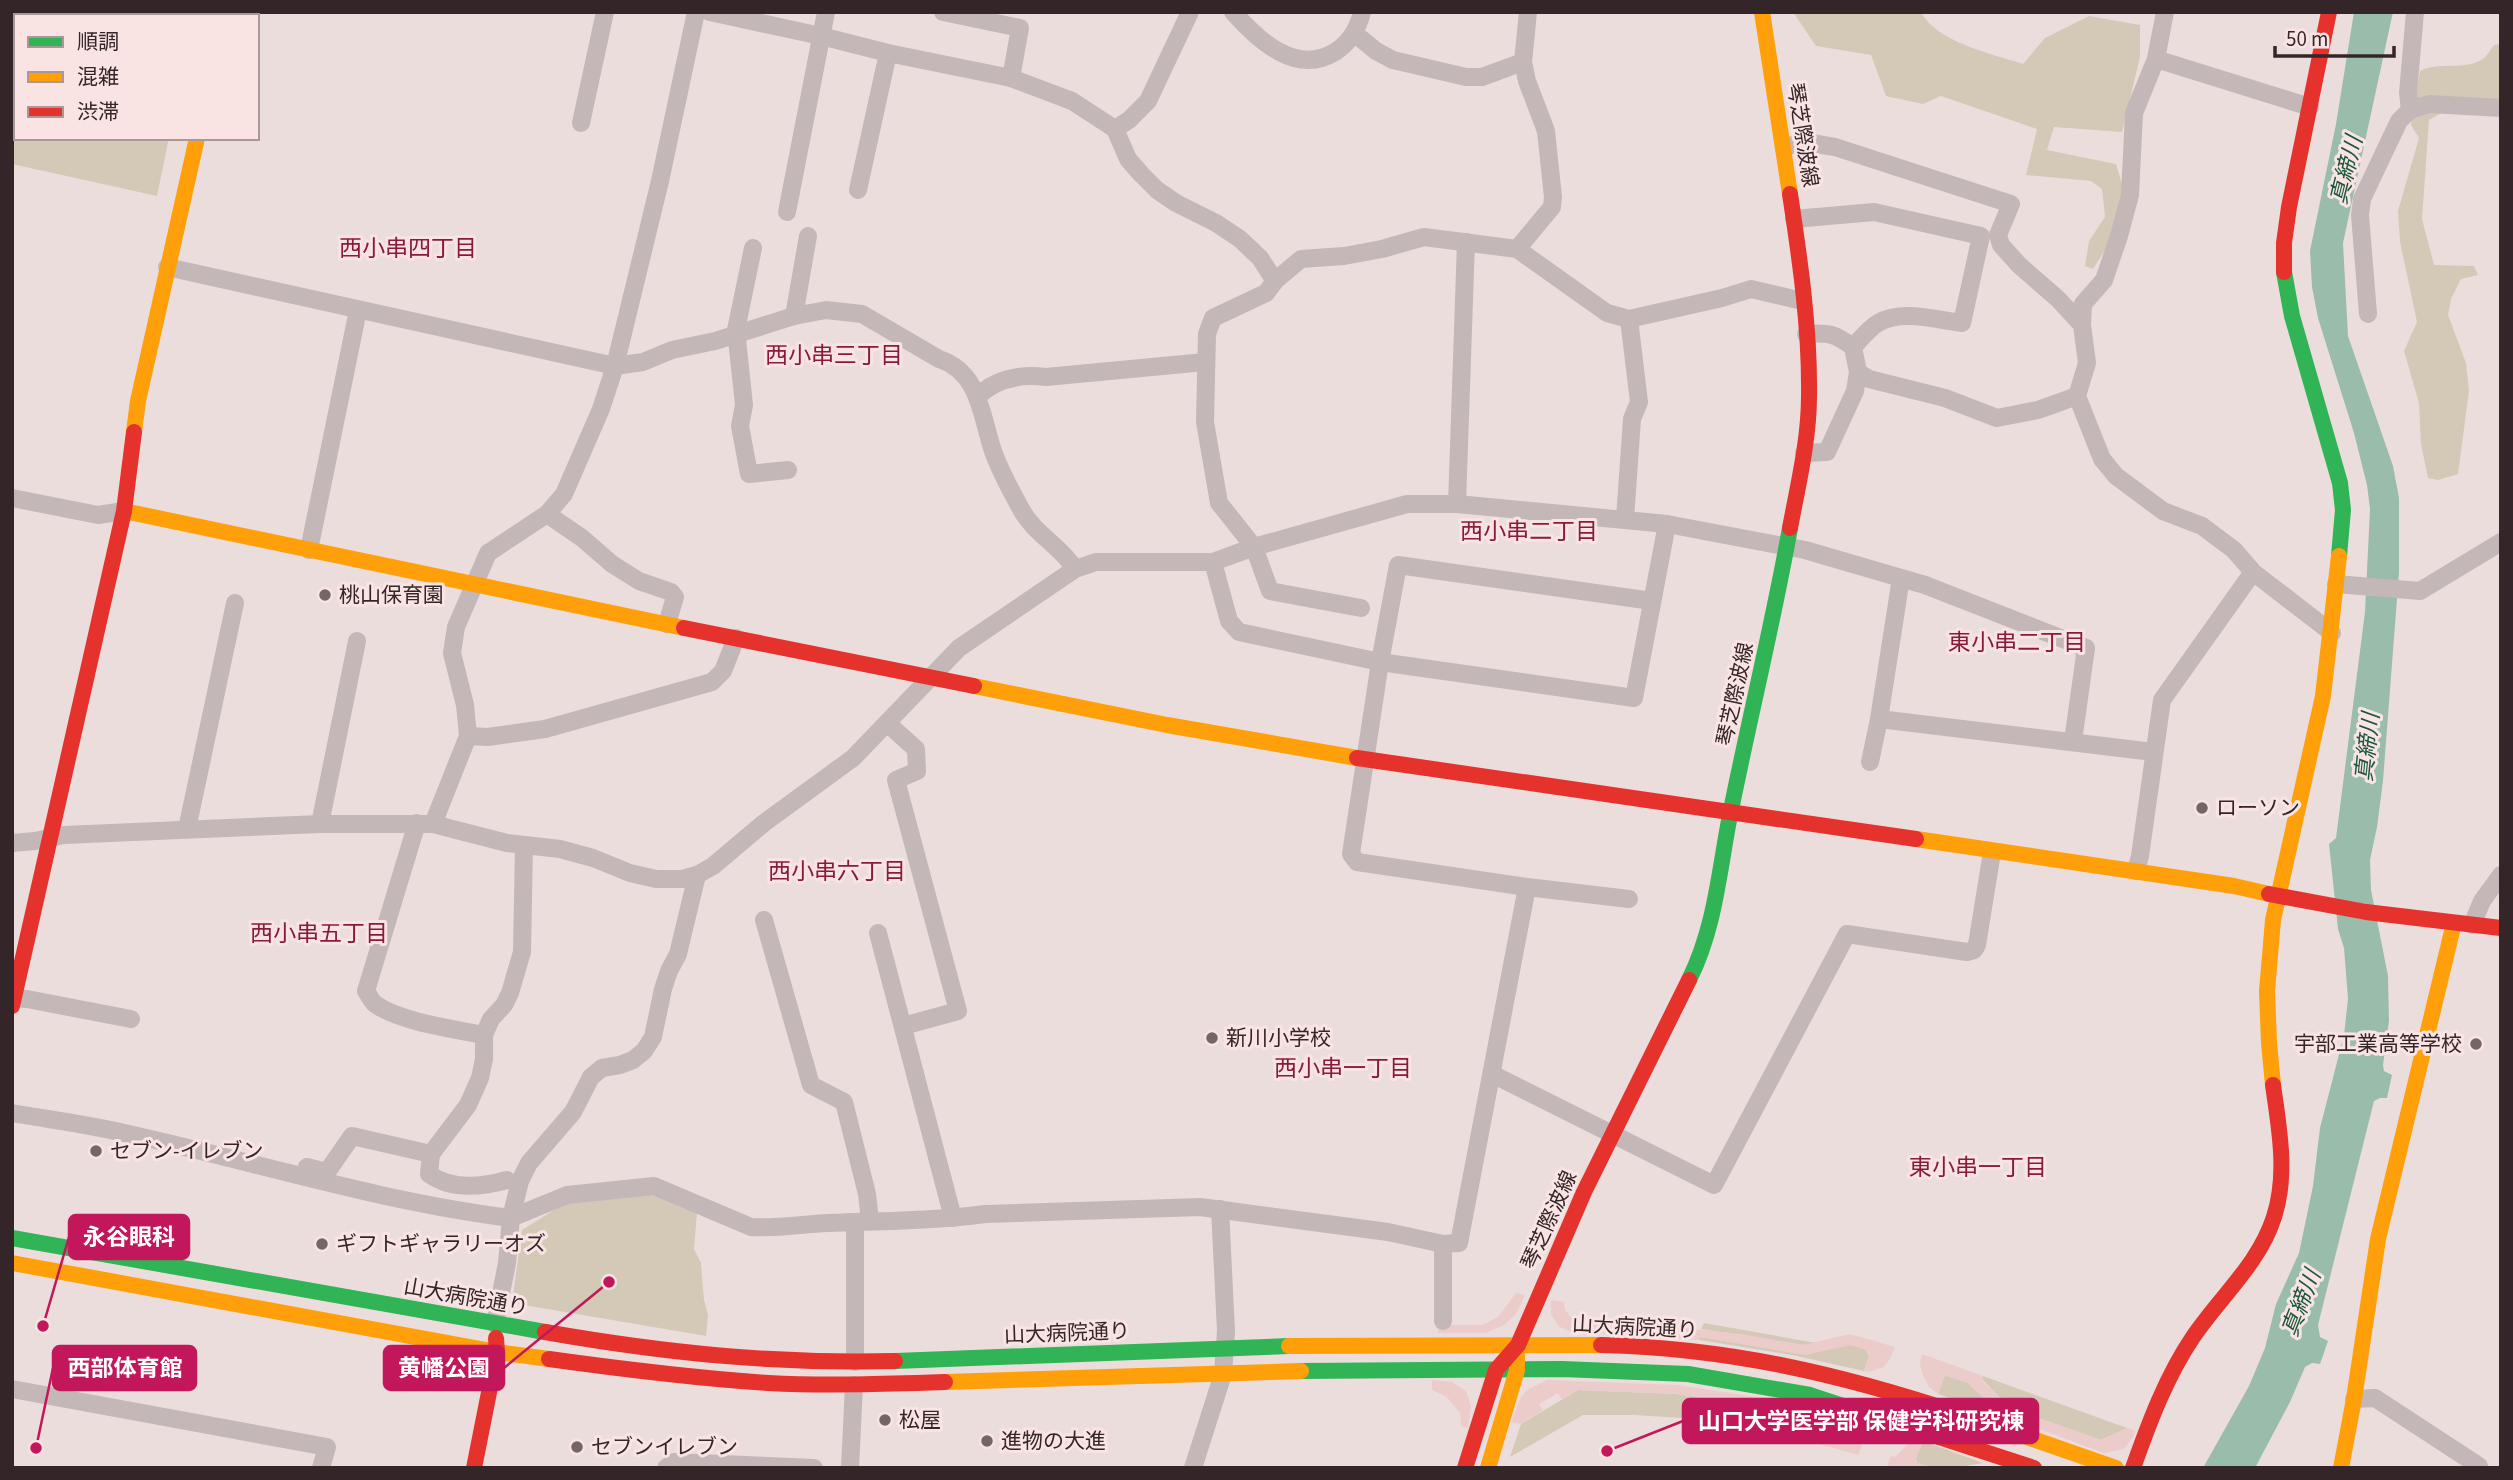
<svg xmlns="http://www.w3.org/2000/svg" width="2513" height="1480" font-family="'Source Sans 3','Noto Sans JP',sans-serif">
	<rect width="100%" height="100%" fill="#ecdddd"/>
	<g fill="#d4c9b6">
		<path d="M1793,12H1921C1936,42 1993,54 2023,64L2045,38L2089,16L2140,25V57L2122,132L2054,127L2047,150L2116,164L2123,187L2111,241L2093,269L2085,266L2089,241L2105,217L2102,189L2091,181L2026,175L2037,129L1941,96L1923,104L1886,96L1871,55L1816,46Z"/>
		<path d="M2501,44V102L2445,111L2429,120L2422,219L2434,265L2474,266L2478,275L2461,279L2451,299L2448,315L2466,363L2469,391L2458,474L2438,480L2428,478L2421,444L2419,403L2404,351L2417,322L2400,242L2398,211L2419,138L2411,125L2420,71C2439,61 2465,71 2483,59C2487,56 2491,49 2494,45Z"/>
		<path d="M12,68L16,69V138H169L157,196L12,164Z"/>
		<path d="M657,1194L697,1213L694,1249L701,1263L704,1300L708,1315L706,1336L512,1303L522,1230L565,1203Z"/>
		<path d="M1628,1317L1676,1320L1674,1327L1628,1324Z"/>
		<path d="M1704,1323L1816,1343L1803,1345L1701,1329Z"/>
		<path d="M1699,1337L1768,1347L1851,1345L1866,1349L1869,1356L1864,1371L1792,1355L1699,1340Z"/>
		<path d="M1945,1375L1968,1383L2001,1415L1938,1394Z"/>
		<path d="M1983,1376L2127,1428L2101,1440L2010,1408L1982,1379Z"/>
		<path d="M1578,1390L1676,1394L1773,1409L1802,1436V1439L1698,1419L1634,1415H1583L1510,1457L1521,1424Z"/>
		<path d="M1923,1441L1983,1463C1960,1467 1940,1471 1917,1463L1916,1458Z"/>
	</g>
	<g fill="#ebcccb">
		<path d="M1516,1293L1525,1295L1516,1314L1504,1325L1486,1333H1438V1325H1482L1498,1317Z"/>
		<path d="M1551,1300L1564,1302L1565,1310L1572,1318L1584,1323L1674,1327L1741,1334L1803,1345L1850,1334L1895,1347L1890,1359L1884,1367L1869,1372L1864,1371L1869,1356L1868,1351L1851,1345L1805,1355L1700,1337L1699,1340L1674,1338V1335L1612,1333L1583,1335V1333L1571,1330V1332L1558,1326L1551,1314Z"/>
		<path d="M1922,1354L1983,1376L1982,1380L2010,1408L2101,1440L2127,1428L2135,1431L2133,1437L2124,1449L2104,1453L2001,1415L1968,1383L1957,1379L1945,1376L1938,1394L1929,1387L1922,1373L1920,1363Z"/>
		<path d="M1432,1380L1452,1382L1466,1391L1471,1406L1468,1428L1461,1426L1460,1413L1447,1397L1432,1390Z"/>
		<path d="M1547,1380L1678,1385L1783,1401L1817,1432L1841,1437L1846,1435L1849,1419L1858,1426L1862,1434V1446L1858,1455L1802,1439V1436L1773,1409L1676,1394L1578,1390L1562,1400L1558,1393L1539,1404L1543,1410L1521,1424L1511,1422L1521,1397L1527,1390Z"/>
		<path d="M1918,1440L1923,1441L1916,1458V1462L1931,1468H1897L1887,1465L1891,1456L1895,1457L1911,1441Z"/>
	</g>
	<path fill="#99bdaa" d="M2354,12H2393L2343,243L2348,336L2393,466L2399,498V573L2383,781L2377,827L2370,860L2371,890L2388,976L2389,1021L2383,1065L2384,1071L2392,1075L2387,1098H2380L2374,1101L2318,1325L2320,1337L2328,1341L2320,1364L2312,1363L2305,1367L2290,1402L2255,1468H2203L2249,1386L2265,1348L2276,1304L2299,1253L2313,1186L2320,1128L2344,1035L2348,999L2344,948L2338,929L2329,844L2336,838L2365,612L2370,509L2367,485L2354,433L2318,318L2312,287L2310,251L2336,124Z"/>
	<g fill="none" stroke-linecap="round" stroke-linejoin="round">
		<g stroke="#c4b7b7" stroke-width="18">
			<path d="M710,12L821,36L888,53L1011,78L1072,101L1115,129L1128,159L1141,174L1157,190L1176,203L1216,223L1240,239L1260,258L1275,281"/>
			<path d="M943,12L1020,28L1011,78"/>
			<path d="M1233,12C1258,40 1296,76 1335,52C1349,43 1358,29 1362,12"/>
			<path d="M1354,33L1376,51L1393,60L1466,77H1482L1523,62"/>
			<path d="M2156,59L2310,107"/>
			<path d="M2410,110L2408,93L2415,12"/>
			<path d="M581,123L605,12"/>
			<path d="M1115,129L1129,120L1148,101L1190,12"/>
			<path d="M1784,147L1805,142L1835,147L2011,204L1998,235L2001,245L2019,265L2058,299L2082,325L2087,363L2077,396L2102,459L2116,476L2163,511L2202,526L2234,550L2253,572L2332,633"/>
			<path d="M858,190L888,53"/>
			<path d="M787,212L826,12"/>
			<path d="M1794,219L1874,212L1981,236L1962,323C1936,320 1902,309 1878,323C1868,329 1860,340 1853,347"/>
			<path d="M753,248L736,330L744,405L740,426L749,474L788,470"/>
			<path d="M1517,249L1552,207L1553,197L1546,131L1527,81L1523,62L1528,12"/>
			<path d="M167,267L615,366L643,362L672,350L715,341L794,316L826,310L862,314L939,359C980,372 981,416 993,451C1000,471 1011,491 1021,509C1034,534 1061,546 1075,569"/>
			<path d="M2368,314L2360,215L2362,199L2399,121L2410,110L2429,104L2501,108"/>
			<path d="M794,316L808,236"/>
			<path d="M2082,325L2083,304L2104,280L2119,236L2130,195L2134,113L2156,59L2165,12"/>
			<path d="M1858,372L1869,379L1945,398L1997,418L2038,410L2077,396"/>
			<path d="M977,397C996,378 1021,374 1046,377L1205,362"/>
			<path d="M1804,453L1827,452L1855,391L1858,372L1853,347C1835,334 1829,332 1806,334"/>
			<path d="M12,498L98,515L124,511"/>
			<path d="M1457,504L1466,242"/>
			<path d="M547,514L582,538L612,564L639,581L671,592L675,597L667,624"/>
			<path d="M1625,519L1632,419L1639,402L1629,319"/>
			<path d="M309,550L358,310"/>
			<path d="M1213,562L1229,621L1239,632L1380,662L1634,698L1667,524"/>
			<path d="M1901,578L1879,719L2153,752"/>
			<path d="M2336,584L2420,591L2501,542"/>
			<path d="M1361,608L1270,591L1254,547L1219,503L1205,422L1207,334L1213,318L1266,293L1275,281L1301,259L1344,256L1382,249L1424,237L1517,249L1607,313L1629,319L1722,298L1751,289L1802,301"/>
			<path d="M887,723L916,749L917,771L896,780L958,1011L903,1026"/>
			<path d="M468,736L488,737L545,729L712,682L723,671L736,638"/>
			<path d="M1870,762L1879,719"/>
			<path d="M417,823L366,991C369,995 371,1001 375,1004C400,1022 454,1029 484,1035"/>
			<path d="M320,824L357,641"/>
			<path d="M433,824L468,736L465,705L452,653L456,627L488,553L547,514L564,494L601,409L615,366L660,181L696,12"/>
			<path d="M187,829L235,603"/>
			<path d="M12,843L35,841L64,835L320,824H433L507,843L560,849L593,858L630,873L656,879H682L697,875L713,866L764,823L853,758L959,648L1075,569L1096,562H1213L1254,547L1407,504H1457L1667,524L1805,550L1925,585L2086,648L2073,741"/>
			<path d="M2136,871L2140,856L2162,700L2253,572"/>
			<path d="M1629,899L1527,887L1357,862L1351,854L1380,662L1398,565L1652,601"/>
			<path d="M764,920L811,1085L844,1102L867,1194L870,1221"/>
			<path d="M2472,925L2482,901L2501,875"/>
			<path d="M878,933L953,1218"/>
			<path d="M14,998L27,999L131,1019"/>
			<path d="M1492,1074L1714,1185L1847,934L1967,952L1974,950L1977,945L1992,852"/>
			<path d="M12,1113C52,1120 93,1125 133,1135C259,1163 382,1202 511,1218L520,1181L529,1163L573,1112L591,1077L602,1068L620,1065L633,1060L644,1051L653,1037L663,989L669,971L678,954L697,875"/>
			<path d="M307,1167L327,1172L352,1136L431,1154"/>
			<path d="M507,1180C482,1187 451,1190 429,1174L431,1154L468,1105L480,1078L484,1059V1035L491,1019L504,1005L510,993L522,952L524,846"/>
			<path d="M1443,1321V1244"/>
			<path d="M495,1324L507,1263L511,1218L567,1195L654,1186L751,1227C777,1229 802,1224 828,1223C880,1221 933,1221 985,1214L1200,1207L1388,1232L1443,1244L1459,1243L1527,887"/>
			<path d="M855,1362V1222"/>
			<path d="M12,1389L327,1447L321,1468"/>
			<path d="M2354,1399L2375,1398L2479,1466"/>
			<path d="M666,1468L674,1462L814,1468"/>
			<path d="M850,1468L854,1385"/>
			<path d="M1193,1468L1223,1374L1226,1331L1220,1209"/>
		</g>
		<g stroke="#30b455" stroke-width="16">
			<path d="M2284,272L2292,316L2340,483L2343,510L2339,556"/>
			<path d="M1689,980C1716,926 1719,869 1731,810C1750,716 1773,623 1790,528"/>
			<path d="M12,1238L545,1332"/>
			<path d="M895,1361L1289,1346"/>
			<path d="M1301,1371L1562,1369L1688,1374L1810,1395L1871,1415"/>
		</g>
		<g stroke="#ff9f0a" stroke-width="16">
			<path d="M226,12V16"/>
			<path d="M1762,12L1790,194"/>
			<path d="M134,432L138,401L197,138"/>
			<path d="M124,511L684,628"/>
			<path d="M974,686L1167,725L1357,758"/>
			<path d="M1916,839L2234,886L2269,894"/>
			<path d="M2273,1085L2269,1043L2267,991L2273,920L2323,696L2339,556"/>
			<path d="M12,1263L497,1352L549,1359"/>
			<path d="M1289,1346L1601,1345"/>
			<path d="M945,1382L1301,1371"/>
			<path d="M1961,1414L2116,1468"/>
			<path d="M1488,1468L1517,1370V1356"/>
			<path d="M2341,1468L2354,1399L2378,1239L2454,923"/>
		</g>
		<g stroke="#e5322d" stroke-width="16">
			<path d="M1790,194C1800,260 1810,329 1809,396C1809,440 1798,485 1790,528"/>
			<path d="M2284,272V243L2289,207L2329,12"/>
			<path d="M684,628L974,686"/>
			<path d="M1357,758L1916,839"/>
			<path d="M2269,894L2366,912L2501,928"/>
			<path d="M12,1006L124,511L134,432"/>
			<path d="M545,1332C665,1353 774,1364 895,1361"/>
			<path d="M1601,1345C1729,1348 1840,1374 1961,1414"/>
			<path d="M549,1359C621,1369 694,1378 768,1383C827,1386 886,1384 945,1382"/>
			<path d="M1871,1415L2034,1468"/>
			<path d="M474,1468L497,1352L496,1338"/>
			<path d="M1465,1468L1496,1370L1518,1345L1584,1192L1689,980"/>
			<path d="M2133,1468C2149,1423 2166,1377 2193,1337C2220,1297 2259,1264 2274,1217C2288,1174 2279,1128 2273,1085"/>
		</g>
	</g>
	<g fill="#746567" stroke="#f9e4e3" stroke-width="2.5">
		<circle cx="325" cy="595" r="7"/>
		<circle cx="2202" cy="808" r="7"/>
		<circle cx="1212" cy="1038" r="7"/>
		<circle cx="2476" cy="1044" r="7"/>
		<circle cx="96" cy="1151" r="7"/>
		<circle cx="322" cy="1244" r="7"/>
		<circle cx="885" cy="1420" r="7"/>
		<circle cx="987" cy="1441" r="7"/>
		<circle cx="577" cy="1447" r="7"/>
	</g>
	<g text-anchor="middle" stroke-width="6" stroke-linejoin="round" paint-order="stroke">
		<g font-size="21" fill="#342528" stroke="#f9e4e3">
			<text transform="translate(1803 135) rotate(81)" y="7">琴芝際波線</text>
			<text transform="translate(1735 694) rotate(-78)" y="7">琴芝際波線</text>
			<text transform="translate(1549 1220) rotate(-66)" y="7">琴芝際波線</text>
			<text transform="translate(466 1297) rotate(10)" y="7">山大病院通り</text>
			<text transform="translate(1635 1327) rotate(3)" y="7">山大病院通り</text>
			<text transform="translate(1067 1333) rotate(-2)" y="7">山大病院通り</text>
		</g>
		<g font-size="21" fill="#342528" stroke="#f9e4e3" text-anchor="start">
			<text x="339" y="602">桃山保育園</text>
			<text x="2216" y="815">ローソン</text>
			<text x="1226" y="1045">新川小学校</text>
			<text x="2462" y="1051" text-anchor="end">宇部工業高等学校</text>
			<text x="110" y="1158">セブン-イレブン</text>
			<text x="336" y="1251">ギフトギャラリーオズ</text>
			<text x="899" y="1427">松屋</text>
			<text x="1001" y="1448">進物の大進</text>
			<text x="591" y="1454">セブンイレブン</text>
		</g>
		<g font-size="23" font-style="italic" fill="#1a573b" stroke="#f9e4e3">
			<text transform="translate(2346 170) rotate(-76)" y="8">真締川</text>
			<text transform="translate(2367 747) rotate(-84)" y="8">真締川</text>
			<text transform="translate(2301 1303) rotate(-69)" y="8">真締川</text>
		</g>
		<g font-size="23" fill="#861c3a" stroke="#f9e4e3">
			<text x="408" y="256">西小串四丁目</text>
			<text x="834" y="363">西小串三丁目</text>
			<text x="1529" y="539">西小串二丁目</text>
			<text x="2017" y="650">東小串二丁目</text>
			<text x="837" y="879">西小串六丁目</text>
			<text x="319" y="941">西小串五丁目</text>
			<text x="1343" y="1076">西小串一丁目</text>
			<text x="1978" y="1175">東小串一丁目</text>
		</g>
	</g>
	<path fill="none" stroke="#c2185b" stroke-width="2.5" d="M43 1326L69 1237M36 1448L53 1368M609 1282L504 1368M1607 1451L1683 1421"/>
	<g fill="#c2185b" stroke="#f9e4e3" stroke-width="2.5">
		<circle cx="43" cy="1326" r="7"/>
		<circle cx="36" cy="1448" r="7"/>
		<circle cx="609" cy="1282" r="7"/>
		<circle cx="1607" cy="1451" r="7"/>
	</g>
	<g fill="#c2185b" stroke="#c2185b" stroke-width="2.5">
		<rect x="69" y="1215" width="120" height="44" rx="7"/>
		<rect x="53" y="1346" width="143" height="44" rx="7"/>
		<rect x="384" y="1346" width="120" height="44" rx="7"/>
		<rect x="1683" y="1399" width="355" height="44" rx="7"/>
	</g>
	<g font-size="23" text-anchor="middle" font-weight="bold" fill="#fff">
		<text x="129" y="1245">永谷眼科</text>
		<text x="125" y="1376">西部体育館</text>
		<text x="444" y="1376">黄幡公園</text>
		<text x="1861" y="1429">山口大学医学部 保健学科研究棟</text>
	</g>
	<rect width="2513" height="1480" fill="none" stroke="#342528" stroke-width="28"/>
	<rect x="14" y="14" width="245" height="126" fill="#f9e4e3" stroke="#aa9898" stroke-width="2"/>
	<rect x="28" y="37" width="35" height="10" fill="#30b455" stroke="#aa9898" stroke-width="2"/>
	<text x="77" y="49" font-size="21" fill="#342528">順調</text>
	<rect x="28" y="72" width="35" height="10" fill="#ff9f0a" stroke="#aa9898" stroke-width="2"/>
	<text x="77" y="84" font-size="21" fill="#342528">混雑</text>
	<rect x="28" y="107" width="35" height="10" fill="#e5322d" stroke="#aa9898" stroke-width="2"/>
	<text x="77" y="119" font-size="21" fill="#342528">渋滞</text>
	<path d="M2275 46v10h119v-10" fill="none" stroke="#342528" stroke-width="3.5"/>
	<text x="2286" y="46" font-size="21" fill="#342528" stroke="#f9e4e3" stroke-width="5" paint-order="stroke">50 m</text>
</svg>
